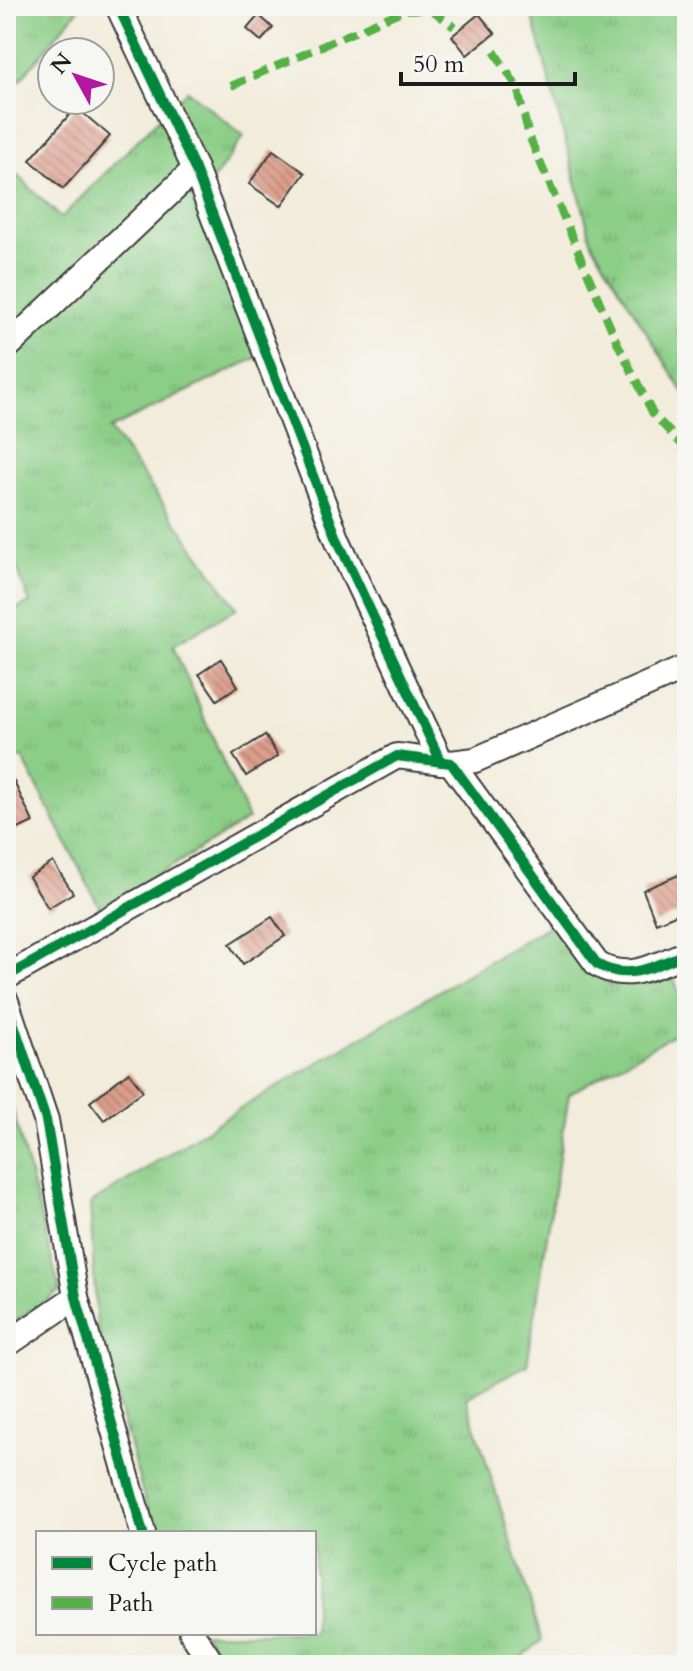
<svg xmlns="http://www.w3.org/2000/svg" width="693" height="1671" font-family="Cardo,serif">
	<defs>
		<pattern id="grass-tufts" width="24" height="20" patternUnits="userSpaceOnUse" patternTransform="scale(2)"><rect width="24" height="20" fill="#8bce87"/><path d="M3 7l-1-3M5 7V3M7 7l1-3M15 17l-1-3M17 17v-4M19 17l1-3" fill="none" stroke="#77b074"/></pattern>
		<pattern id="building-back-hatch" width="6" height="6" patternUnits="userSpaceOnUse" patternTransform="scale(2)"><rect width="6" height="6" fill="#dd9e8c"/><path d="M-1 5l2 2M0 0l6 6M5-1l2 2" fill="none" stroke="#b28072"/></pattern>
	</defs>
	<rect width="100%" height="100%" fill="#f6f6f2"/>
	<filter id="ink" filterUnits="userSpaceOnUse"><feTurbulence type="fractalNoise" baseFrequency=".0125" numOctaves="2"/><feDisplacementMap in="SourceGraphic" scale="16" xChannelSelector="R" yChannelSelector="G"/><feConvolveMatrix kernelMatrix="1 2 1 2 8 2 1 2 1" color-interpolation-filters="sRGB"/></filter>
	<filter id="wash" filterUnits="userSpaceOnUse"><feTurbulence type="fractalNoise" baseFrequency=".006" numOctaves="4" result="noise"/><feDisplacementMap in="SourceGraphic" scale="32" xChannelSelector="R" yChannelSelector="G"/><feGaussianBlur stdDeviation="1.8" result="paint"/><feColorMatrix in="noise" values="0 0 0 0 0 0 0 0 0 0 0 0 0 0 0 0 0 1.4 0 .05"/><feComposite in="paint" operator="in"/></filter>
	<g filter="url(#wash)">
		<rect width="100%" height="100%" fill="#f2ecdb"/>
		<g fill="url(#grass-tufts)" stroke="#547552" stroke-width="2">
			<path d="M6,6H81L6,97Z"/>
			<path d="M530,6H678L687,21V398L592,243Z"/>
			<path d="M187,90L244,136L217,175L196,197L258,357L110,429L237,608L173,646L248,819L101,910L22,757L6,765V613L30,603L6,539V164L61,218Z"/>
			<path d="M555,922L591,969L611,985L644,979L670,968L687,1015V1027L569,1094L527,1365L466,1397L542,1640L513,1665H225L204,1633H314V1533H154L97,1327L90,1204L223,1119Z"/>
			<path d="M6,1083L60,1291L6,1328Z"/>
		</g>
		<g id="blocks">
			<g fill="url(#building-back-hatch)">
				<path d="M479,14L495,33L467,55L452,36Z"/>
				<path d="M259,15L273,28L261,41L247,29Z"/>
				<path d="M76,107L110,136L63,189L30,160Z"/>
				<path d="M273,150L305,173L281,206L249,184Z"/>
				<path d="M221,659L238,686L217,700L199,674Z"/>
				<path d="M265,735L278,756L246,776L233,755Z"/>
				<path d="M6,765L33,822L6,835Z"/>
				<path d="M53,862L73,893L48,908L29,877Z"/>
				<path d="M681,874L687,887V910L656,923L643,890Z"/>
				<path d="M272,917L285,936L243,964L230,944Z"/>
				<path d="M129,1072L143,1091L104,1120L90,1102Z"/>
			</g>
		</g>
	</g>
	<g filter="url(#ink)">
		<use href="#blocks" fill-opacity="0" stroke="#3c3b39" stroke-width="2"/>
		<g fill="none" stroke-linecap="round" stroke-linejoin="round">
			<g stroke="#3c3b39" stroke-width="28">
				<g id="minor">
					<path d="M118,6L195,169L338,541L441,762"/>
					<path d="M6,348L195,169"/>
					<path d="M451,763L475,760L687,667"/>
					<path d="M6,977L397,756L451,763L597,964C628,983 656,965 687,953"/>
					<path d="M6,1001L46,1120L76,1297L143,1533"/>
					<path d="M6,1345L76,1297"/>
					<path d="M192,1633L213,1665"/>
				</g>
			</g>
			<use href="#minor" stroke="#fff" stroke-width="24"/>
			<g stroke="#55b145" stroke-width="8" stroke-dasharray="16 8" stroke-linecap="butt">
				<path d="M494,51L517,87L529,136L616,340L653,414L682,445L687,464"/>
				<path d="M231,86L404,10L431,9L454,27"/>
			</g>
			<g stroke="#f6f6f2" stroke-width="15">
				<g id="cycleway">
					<path d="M118,6L195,169L338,541L441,762"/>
					<path d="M6,977L397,756L451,763L597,964C628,983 656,965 687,953"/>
					<path d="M6,1001L46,1120L76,1297L143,1533"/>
				</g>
			</g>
			<use href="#cycleway" stroke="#00873e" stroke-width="10"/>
		</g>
	</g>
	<rect width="693" height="1671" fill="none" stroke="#f6f6f2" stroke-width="32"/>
	<rect x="36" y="1531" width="280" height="104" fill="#f6f6f2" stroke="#9f9f9c" stroke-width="2"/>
	<rect x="52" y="1557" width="40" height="12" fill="#00873e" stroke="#9f9f9c" stroke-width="2"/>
	<text x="108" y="1571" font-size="24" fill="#1c1c1c">Cycle path</text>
	<rect x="52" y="1597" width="40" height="12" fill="#55b145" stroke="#9f9f9c" stroke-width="2"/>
	<text x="108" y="1611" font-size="24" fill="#1c1c1c">Path</text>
	<g transform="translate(76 76) rotate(310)"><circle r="38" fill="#f6f6f2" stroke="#9f9f9c" stroke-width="2"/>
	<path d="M0-6L14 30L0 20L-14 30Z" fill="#b5179e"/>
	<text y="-12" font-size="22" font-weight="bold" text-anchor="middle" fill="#1c1c1c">N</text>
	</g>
	<path d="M401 72v12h174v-12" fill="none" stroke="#1c1c1c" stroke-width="4"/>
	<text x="413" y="72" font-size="24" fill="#1c1c1c" stroke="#f6f6f2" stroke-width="6" paint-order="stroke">50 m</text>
</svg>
